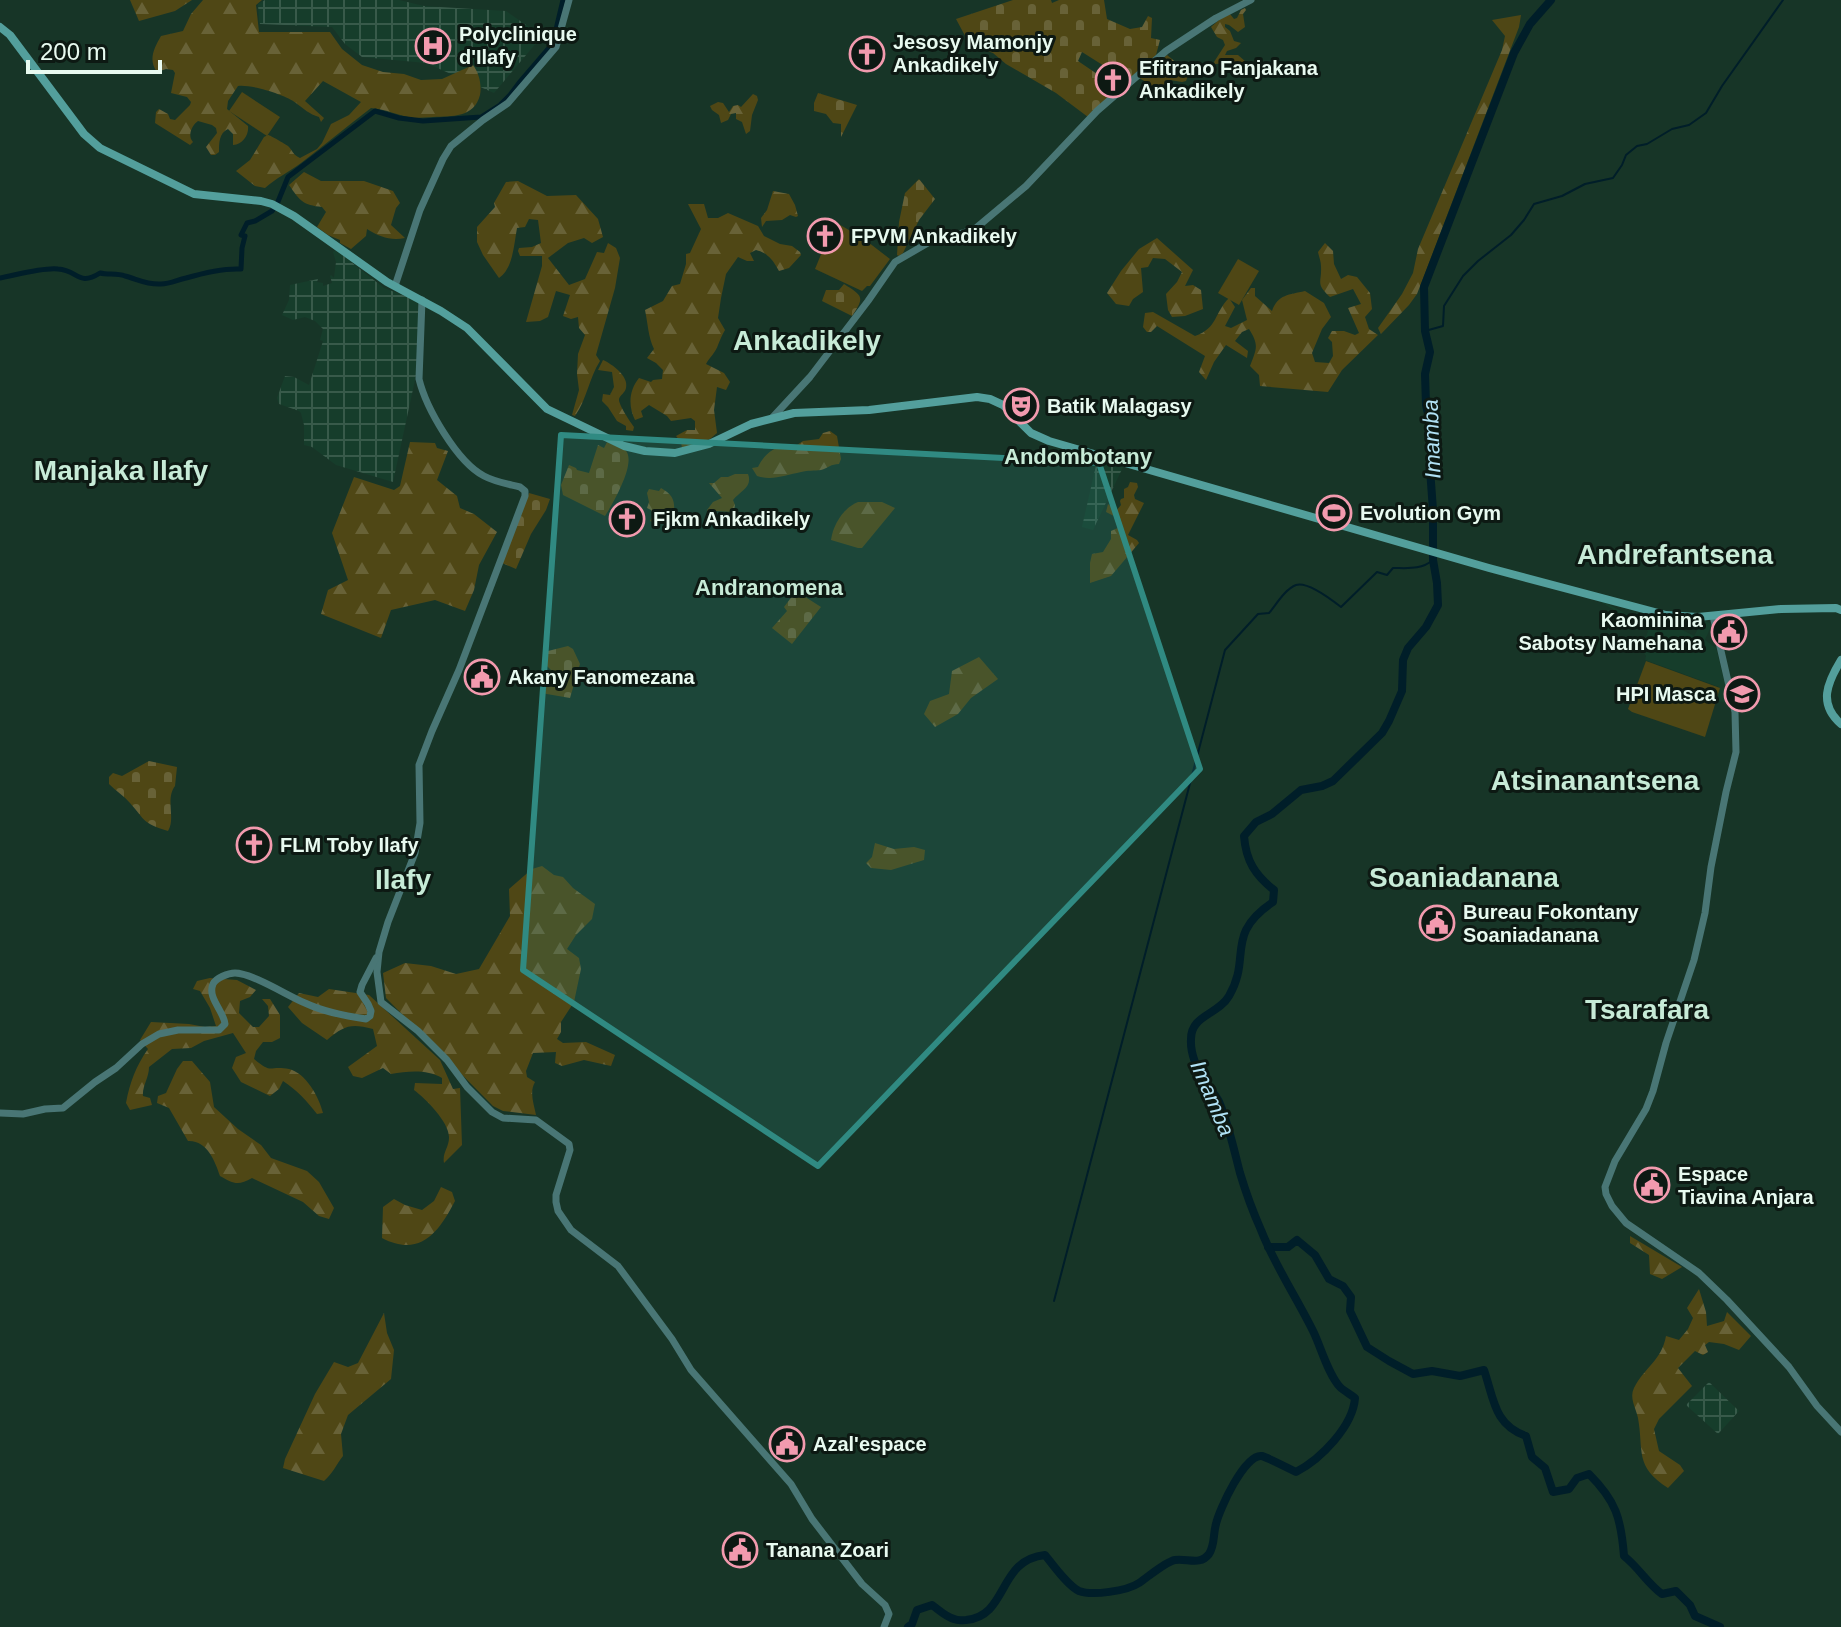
<svg xmlns="http://www.w3.org/2000/svg" width="1841" height="1627" font-family="Helvetica,sans-serif">
	<defs>
		<pattern id="industrial-grid" width="8" height="8" patternUnits="userSpaceOnUse" patternTransform="scale(2)"><rect width="8" height="8" fill="#163d2b"/><path d="M0 4h8M4 0v8" fill="none" stroke="#385a4a"/></pattern>
		<pattern id="forest-firs" width="22" height="20" patternUnits="userSpaceOnUse" patternTransform="scale(2)"><rect width="22" height="20" fill="#4f4715"/><path d="M5 1l3.5 6h-7zM16 11l3.5 6h-7z" fill="#686237"/></pattern>
		<pattern id="cemetery-stones" width="16" height="16" patternUnits="userSpaceOnUse" patternTransform="scale(2)"><rect width="16" height="16" fill="#4f4715"/><path d="M2 7V4a2 2 0 0 1 4 0v3zM10 15v-3a2 2 0 0 1 4 0v3z" fill="#686237"/></pattern>
	</defs>
	<rect width="100%" height="100%" fill="#173527"/>
	<path fill="#163d2b" d="M1596,599L1601,600L1659,632L1667,622L1694,636L1703,620L1712,624L1705,640L1716,648L1730,703L1716,701L1719,687L1645,660L1646,656L1641,648L1648,631Z"/>
	<g fill="url(#industrial-grid)">
		<path d="M265,0H399L424,6L506,11L542,36L494,93L426,63L362,57L345,44L332,27L260,24L259,20L258,4Z"/>
		<path d="M336,250L384,288L418,301L420,308L418,366L393,482L336,465L312,447L304,445V425L301,413L299,411L279,404L277,398L285,376L294,377L309,385L323,341L320,340L323,329L315,321L305,317L293,320L282,315L289,300L290,285L318,279L317,282L323,283V286L332,283L330,276L331,275L334,278L336,262L333,252Z"/>
		<path d="M1097,461L1123,467L1093,530L1082,527Z"/>
		<path d="M1709,1382L1739,1411L1718,1434L1686,1405Z"/>
	</g>
	<g fill="#4f4715">
		<path d="M242,92L280,117L267,136L229,111Z"/>
		<path d="M837,223L864,239L890,259L870,286H867L862,291L815,269L822,252Z"/>
		<path d="M1238,259L1259,271L1239,305L1218,293Z"/>
		<path d="M1646,661L1720,688L1705,737L1632,712L1628,709Z"/>
	</g>
	<g fill="url(#forest-firs)">
		<path d="M130,0H192L175,11L139,21Z"/>
		<path d="M203,0H262L256,5L259,32H330L342,49L362,65L383,72L404,74L421,80L442,79L473,65C479,73 482,85 480,95C474,118 452,116 433,117C427,117 421,118 414,118C399,116 386,109 371,108C347,126 325,145 301,163C289,172 276,178 265,188L255,186L236,171L250,160L264,137L268,135C270,135 285,144 288,146C293,151 293,155 300,158L317,149L322,143L331,124L349,115L361,102L323,81L305,101L324,118L321,122L319,117C309,114 304,109 296,103C286,95 251,84 238,86L228,101L227,109L248,126C249,135 243,144 233,145V134L228,129C219,133 219,143 219,152L215,155H211L206,147L217,133L216,128L212,125L198,121C192,125 187,136 193,142L190,145L155,123L156,112L159,109L168,114L170,119L175,120L190,105L191,102L187,97L171,93L175,73L173,70L166,69L157,72C148,60 154,48 161,36L183,31L191,14Z"/>
		<path d="M1245,8L1246,10L1243,14L1245,27L1238,32L1229,25L1225,24V27L1230,31L1234,41L1241,43L1236,48L1227,51L1225,55H1238L1246,62V65L1236,69L1228,63L1215,64L1214,62L1225,45L1223,40L1217,37L1211,27L1227,13L1230,14L1234,19L1237,18L1241,10Z"/>
		<path d="M1521,15L1519,27L1417,294L1409,305L1381,334L1378,328L1402,294L1413,273L1418,249L1502,50L1505,36L1492,20Z"/>
		<path d="M753,94L757,96L758,100L752,115L750,131L746,134L742,122L736,119V113L731,114L728,120L721,123L719,115L712,110L710,106L718,102L723,103L729,112L733,106L738,105L741,107Z"/>
		<path d="M304,172L321,181H364L393,191L400,203L396,208L391,225L405,238C391,241 380,237 367,229L366,236L351,249L340,243V240L328,235L317,227L326,212L322,207C303,205 300,201 289,185Z"/>
		<path d="M518,181L547,196L576,195L598,219L603,237L592,243L584,238L568,243L548,258L569,285L585,279L597,252L604,253L608,243L616,248L620,258L615,288L596,355L600,361C589,378 587,399 575,416L572,415L579,390L577,374L578,354L585,335L579,328L578,317L571,319L563,316L570,295L556,291L548,317L540,321L526,322L542,266V256H520L518,251L519,248L532,247L541,243L538,220L529,219L525,227L517,228C514,244 513,269 499,278L483,255L477,242V227L495,207L494,203L506,182Z"/>
		<path d="M773,191L789,194L795,205L798,216L796,217L790,215L782,220L766,221L762,227L761,218L767,210Z"/>
		<path d="M688,204H704L708,218H718L728,213L758,226L764,236L780,244L792,246L800,252L801,255L789,268L779,271C773,260 768,253 756,250L750,253L754,261H747L738,257L726,274L721,298L718,318L725,330C722,335 720,340 718,345C716,352 709,358 706,364L724,373L730,382L726,390L717,387L714,410L717,433L710,439L682,448L681,442L676,436L687,430H695V421L691,418L671,421L667,416L649,405L641,411L643,417L635,420C628,406 629,390 639,378L651,382L653,380L662,379L663,370L656,363L647,358L654,349C648,336 648,324 645,310L663,301L672,286L680,284L686,264V254L690,253L701,229Z"/>
		<path d="M1157,238L1193,270L1185,286L1193,285L1201,290L1203,309L1185,316L1172,317L1168,310L1166,294L1177,282L1182,272L1165,259L1153,258L1148,267L1141,268L1143,292L1133,299L1129,306L1116,304L1107,293L1121,271L1139,249Z"/>
		<path d="M1325,243L1333,251L1334,264L1341,279L1348,275L1357,277L1370,293L1372,309L1365,317L1369,329L1378,335L1342,370L1328,392L1260,386L1259,375L1250,366C1257,348 1259,345 1249,329L1242,332L1235,341L1248,351L1247,358L1226,345L1214,362L1206,380L1199,372L1205,356L1157,326L1151,332H1147L1143,327L1145,313L1153,312L1195,336C1218,328 1214,313 1229,298L1235,307L1225,326L1231,328L1247,320L1242,300L1251,288H1255V296L1272,311C1278,294 1289,295 1305,291L1324,303L1331,317L1322,329L1312,353L1315,362L1329,363L1333,356L1332,342L1328,338L1332,331H1344L1355,335L1359,333L1348,308L1361,304L1353,289L1330,297C1315,283 1322,283 1321,266C1321,261 1319,257 1318,252Z"/>
		<path d="M603,360C612,364 629,376 626,388C625,393 620,395 619,399C618,404 631,423 634,427L633,431L626,430V426L617,421L608,407L602,401L603,394L610,395L614,387L612,372L598,370Z"/>
		<path d="M830,431L837,436L841,459L839,464C831,464 828,468 821,470C814,471 808,470 801,472C786,475 772,481 757,476L752,468L758,467C765,452 780,442 794,447L803,441L819,439L823,433Z"/>
		<path d="M410,442L435,443L437,448L448,451L437,480L457,496L460,508L474,514L497,532L479,565L474,590L465,611L435,600L391,610L381,638L321,614L328,590L348,580L332,533L354,477L394,490L400,486Z"/>
		<path d="M735,474H748C753,487 740,491 733,500L735,505L734,512L715,511L712,514L708,515L707,510L713,502L722,498L709,483H714L721,477H728Z"/>
		<path d="M1130,482L1137,483L1138,487L1134,495L1135,499L1144,503L1128,535L1137,540L1139,543L1111,576L1090,583V563L1092,554L1103,552L1111,539V531L1120,527L1118,518L1106,512L1108,504L1116,511L1121,505L1120,501L1121,499L1124,498V489L1128,487Z"/>
		<path d="M661,488C673,495 675,500 674,514L657,524L650,521L653,515L651,510L647,508L649,502L647,493L649,489L659,491Z"/>
		<path d="M858,502H882L895,508L862,548H858L831,540C833,525 843,508 858,502Z"/>
		<path d="M979,657L998,679L971,698L958,714L935,727L924,714L930,701L949,694L952,671Z"/>
		<path d="M875,843L894,849L914,847L925,850L924,860L891,870L871,868L866,863L872,857Z"/>
		<path d="M542,866L554,875L563,877L573,888L595,904L592,919L576,935L567,949L579,958L581,969L574,1002L561,1022V1032L557,1039L563,1043L586,1042L615,1055L611,1066L584,1060L562,1066L555,1063L556,1052L533,1053L526,1071L527,1077L535,1082C529,1092 534,1104 536,1115L503,1111L493,1106L386,998L383,973L405,963L431,966L456,974L479,969L510,916L509,889L532,869Z"/>
		<path d="M210,978L237,980L256,990L250,997L240,1001L239,1013L253,1027H259L269,1016L268,1006L262,999H270L280,1015V1038L272,1042H263L256,1051L254,1059C273,1075 268,1065 289,1069C306,1073 319,1097 323,1113L317,1114C307,1101 297,1090 283,1081L279,1089L270,1096L241,1082L232,1068L236,1057L246,1053L233,1033L204,1041L191,1048L172,1049L149,1067C149,1078 142,1086 143,1096L150,1098L152,1105L130,1110L126,1103C130,1082 136,1066 148,1049L140,1040L151,1022L189,1024L205,1027L216,1026L210,1008L200,991L193,989L197,981Z"/>
		<path d="M329,989L369,995L440,1060L453,1089L460,1088L462,1145L444,1163C442,1153 449,1147 449,1138C450,1123 426,1099 414,1090L415,1083L442,1084V1078C427,1069 408,1071 391,1074L383,1068L362,1078L353,1076L348,1067L377,1046L373,1029C350,1023 344,1026 327,1040L302,1023L288,1007L299,993L318,997Z"/>
		<path d="M183,1061H192L210,1082L214,1107L238,1129L261,1145L271,1158L307,1171L319,1182L334,1208L329,1219L319,1216L303,1202L252,1178C238,1186 234,1184 220,1176C215,1161 207,1140 188,1141L169,1108L157,1103L158,1096L166,1093L177,1069Z"/>
		<path d="M441,1187L452,1192L455,1201C439,1232 420,1258 382,1238L383,1207L394,1199L405,1205L422,1210L434,1201Z"/>
		<path d="M1630,1236L1682,1267L1662,1279L1650,1274L1649,1255L1630,1243Z"/>
		<path d="M1699,1289L1706,1312L1707,1326L1724,1321L1727,1312L1751,1336L1739,1350L1724,1344L1709,1342L1705,1345L1708,1352L1703,1355L1695,1351L1678,1368L1692,1386L1659,1419L1654,1429L1659,1451L1680,1465L1684,1471L1668,1488C1634,1466 1644,1451 1638,1418C1636,1408 1629,1398 1634,1388C1644,1368 1662,1360 1666,1336L1679,1340L1688,1329L1693,1318L1687,1308Z"/>
		<path d="M384,1313L387,1333L394,1350L391,1379L348,1415L341,1434L343,1456C336,1465 333,1473 324,1481L283,1468L285,1459L315,1394L334,1362L348,1367L358,1363Z"/>
	</g>
	<g fill="url(#cemetery-stones)">
		<path d="M1013,0H1051L1052,3L1059,0H1104L1107,19L1130,29L1142,27L1148,16L1152,18L1151,38L1160,40L1156,55L1128,81L1082,52L1078,61L1103,78L1116,90L1088,117L1056,93L1006,64L993,53L970,45L956,19Z"/>
		<path d="M1167,55L1189,73L1186,81L1182,82L1170,80L1162,91C1153,89 1148,82 1139,78Z"/>
		<path d="M818,93L857,105L841,137V124L833,123L826,114L814,111V103Z"/>
		<path d="M919,179L935,199L919,220L903,253L899,256L897,255L899,222L905,193Z"/>
		<path d="M844,284C863,296 865,297 852,316L822,301L826,290H839Z"/>
		<path d="M607,442C612,445 621,447 625,450C638,461 612,505 605,516L563,495L561,485L569,465L576,468L577,470L589,473L598,445L604,448Z"/>
		<path d="M529,493L550,499L546,510L531,534L516,569L502,563Z"/>
		<path d="M796,591L821,607L792,644L772,628L787,611L784,607Z"/>
		<path d="M568,646L573,649L580,664L570,698L541,693L544,679L551,670L542,661L544,652Z"/>
		<path d="M149,761L177,767L175,786C165,799 176,818 168,831C142,823 146,821 130,803C124,796 116,791 109,784V777L113,773L122,776Z"/>
	</g>
	<g fill="none" stroke-linecap="round" stroke-linejoin="round">
		<g stroke="#001e29" stroke-width="2">
			<path d="M1425,331L1443,326L1444,306L1463,276L1478,261L1511,235L1524,220L1534,204L1562,196L1585,184L1613,178L1622,165L1626,155L1637,146L1647,144L1672,129L1689,125L1706,113L1722,86L1783,0"/>
			<path d="M1054,1301L1225,650L1258,614L1269,613C1276,605 1285,589 1296,585C1308,581 1332,600 1341,607L1377,572L1387,575L1393,568C1408,568 1421,570 1433,560"/>
		</g>
		<path stroke="#001e29" stroke-width="5" d="M0,278C16,275 44,267 58,269C78,270 78,287 100,273C108,275 117,273 125,276C137,279 147,285 161,284C170,284 177,280 186,278C203,273 223,268 241,269L242,248L245,236L241,235L247,223L255,221L272,211L277,204L288,177L375,111L399,118L423,121L481,117L500,105L510,95L519,83L549,48L553,42L563,0"/>
		<g stroke="#001e29" stroke-width="8">
			<path d="M1268,1247H1288L1297,1240L1315,1255L1329,1279L1343,1286L1351,1297L1350,1311L1367,1347L1389,1361L1413,1374L1432,1371L1460,1376L1484,1370C1494,1399 1494,1425 1526,1436L1532,1457L1545,1468L1553,1492L1569,1489L1577,1478L1589,1474C1616,1501 1621,1518 1624,1556C1640,1569 1647,1583 1662,1594L1676,1591L1690,1605L1695,1616L1720,1627"/>
			<path d="M908,1627L912,1624L917,1610L932,1605C939,1610 946,1617 954,1619C959,1621 960,1620 966,1620C1009,1616 997,1560 1045,1555C1053,1565 1068,1586 1079,1591C1092,1596 1127,1591 1139,1583C1148,1577 1165,1562 1175,1560C1187,1558 1200,1566 1209,1554C1215,1545 1213,1534 1216,1524C1219,1510 1245,1453 1262,1456C1266,1457 1290,1469 1296,1472C1321,1459 1353,1426 1355,1398C1350,1394 1344,1391 1340,1387C1329,1376 1321,1348 1314,1333C1297,1298 1275,1266 1261,1230C1253,1212 1246,1193 1240,1173C1234,1150 1229,1126 1220,1104C1217,1096 1211,1090 1206,1084C1198,1071 1190,1054 1191,1039C1191,1015 1218,1015 1229,996C1252,957 1224,935 1273,902L1274,890C1255,875 1246,861 1244,836L1256,822L1272,814L1301,790L1322,786L1333,781L1382,733L1389,721L1402,691L1403,660L1408,648L1426,627L1438,605L1437,583L1433,560V510L1430,469L1432,450L1431,427L1426,405L1425,374L1430,352L1425,331L1424,287L1514,53L1530,24L1551,0"/>
		</g>
		<g stroke="#497675" stroke-width="7">
			<path d="M395,286L420,210L443,159L451,146L483,120L508,103L556,47L569,0"/>
			<path d="M422,300L419,379C426,408 457,462 484,476C495,482 508,484 520,487L525,491V496L459,670L432,731L419,765L420,823L415,853L388,922L379,952L377,972L381,1002L418,1031L447,1060L467,1087L492,1112L503,1118L536,1120L569,1144L570,1150L556,1195V1202L558,1211L571,1230L618,1266L672,1339L691,1370L791,1484L812,1519L862,1584L885,1605L889,1614L884,1627"/>
			<path d="M772,418L810,377L868,301L895,262L933,240L963,233L976,228L1026,186L1097,111L1166,51L1216,18L1251,0"/>
			<path d="M1713,616L1735,712L1736,752L1726,792L1711,867L1705,913L1694,960L1666,1043L1653,1091L1646,1109L1615,1161L1605,1187L1606,1194L1612,1206L1626,1223L1699,1273L1727,1300L1789,1367L1817,1406L1841,1432"/>
			<path d="M0,1113L23,1114L45,1109L63,1108L95,1082L116,1068L142,1044L159,1034L178,1030H219L225,1024C224,1011 207,998 213,984C216,978 228,973 235,973C252,973 288,996 305,1003C324,1012 345,1016 366,1019L370,1016L371,1011L368,1004L360,992L362,985L376,958"/>
		</g>
		<g stroke="#539f9c" stroke-width="8">
			<path d="M0,27L10,35L84,134L100,148L194,194L261,201L272,204L294,216L387,282L441,311L467,328L547,409L624,446L645,451L675,453L709,444L751,424L794,413L869,410L977,397L990,399L1003,405L1031,433L1049,441L1489,568L1666,615L1698,617L1781,609L1836,608L1841,610"/>
			<path d="M1841,660C1827,683 1818,704 1841,724"/>
		</g>
	</g>
	<path fill="#308a82" fill-opacity="0.2" stroke="#308a82" stroke-width="6" stroke-linejoin="round" d="M561,435L1099,463L1200,769L818,1166L523,970Z"/>
	<defs>
		<g id="hospital-ring" transform="scale(1.8)"><circle r="9.5" fill="#0d1913" stroke="#f29aae" stroke-width="1.5"/><path d="M-5-5h3v3.5h4V-5h3V5h-3V1.5h-4V5h-3Z" fill="#f29aae"/></g>
		<g id="church-ring" transform="scale(1.8)"><circle r="9.5" fill="#0d1913" stroke="#f29aae" stroke-width="1.5"/><path d="M-1.2-6h2.4v3.5h3.3v2.4h-3.3V6h-2.4V-.1h-3.3v-2.4h3.3Z" fill="#f29aae"/></g>
		<g id="theatre-ring" transform="scale(1.8)"><circle r="9.5" fill="#0d1913" stroke="#f29aae" stroke-width="1.5"/><path d="M-5-5.5Q0-4 5-5.5V0Q5 5 0 6Q-5 5-5 0ZM-3.3-2.5H-1v1.5H-3.3ZM1-2.5H3.3v1.5H1ZM-2.8 1Q0 5.5 2.8 1Z" fill="#f29aae"/></g>
		<g id="stadium-ring" transform="scale(1.8)"><circle r="9.5" fill="#0d1913" stroke="#f29aae" stroke-width="1.5"/><path d="M0-5a6.5 5 0 1 0 0 10a6.5 5 0 1 0 0-10ZM-3.5-1.8h7v3.6h-7Z" fill="#f29aae"/></g>
		<g id="civic-ring" transform="scale(1.8)"><circle r="9.5" fill="#0d1913" stroke="#f29aae" stroke-width="1.5"/><path d="M-.6-6.5H3V-4.5H.6V-3L4-1V1h2V6H-6V1h2V-1L-.6-3ZM-1.2 2.5V6h2.4V2.5Z" fill="#f29aae"/></g>
		<g id="university-ring" transform="scale(1.8)"><circle r="9.5" fill="#0d1913" stroke="#f29aae" stroke-width="1.5"/><path d="M0-5L7-2L0 1L-7-2ZM-4 1L0 2.5L4 1V4Q0 6-4 4Z" fill="#f29aae"/></g>
	</defs>
	<g fill-rule="evenodd">
		<use href="#hospital-ring" x="433" y="46"/>
		<use href="#church-ring" x="867" y="54"/>
		<use href="#church-ring" x="1113" y="80"/>
		<use href="#church-ring" x="825" y="236"/>
		<use href="#theatre-ring" x="1021" y="406"/>
		<use href="#stadium-ring" x="1334" y="513"/>
		<use href="#church-ring" x="627" y="519"/>
		<use href="#civic-ring" x="1729" y="632"/>
		<use href="#civic-ring" x="482" y="677"/>
		<use href="#university-ring" x="1742" y="694"/>
		<use href="#church-ring" x="254" y="845"/>
		<use href="#civic-ring" x="1437" y="923"/>
		<use href="#civic-ring" x="1652" y="1185"/>
		<use href="#civic-ring" x="787" y="1444"/>
		<use href="#civic-ring" x="740" y="1550"/>
	</g>
	<g text-anchor="middle" stroke-width="6" stroke-linejoin="round" paint-order="stroke">
		<g font-size="20" font-weight="bold" fill="#e8faf0" stroke="#0d1913" text-anchor="start">
			<text x="459" y="41">Polyclinique<tspan x="459" dy="23">d'Ilafy</tspan></text>
			<text x="893" y="49">Jesosy Mamonjy<tspan x="893" dy="23">Ankadikely</tspan></text>
			<text x="1139" y="75">Efitrano Fanjakana<tspan x="1139" dy="23">Ankadikely</tspan></text>
			<text x="851" y="243">FPVM Ankadikely</text>
			<text x="1047" y="413">Batik Malagasy</text>
			<text x="1360" y="520">Evolution Gym</text>
			<text x="653" y="526">Fjkm Ankadikely</text>
			<text x="1703" y="627" text-anchor="end">Kaominina<tspan x="1703" dy="23">Sabotsy Namehana</tspan></text>
			<text x="508" y="684">Akany Fanomezana</text>
			<text x="1716" y="701" text-anchor="end">HPI Masca</text>
			<text x="280" y="852">FLM Toby Ilafy</text>
			<text x="1463" y="919">Bureau Fokontany<tspan x="1463" dy="23">Soaniadanana</tspan></text>
			<text x="1678" y="1181">Espace<tspan x="1678" dy="23">Tiavina Anjara</tspan></text>
			<text x="813" y="1451">Azal'espace</text>
			<text x="766" y="1557">Tanana Zoari</text>
		</g>
		<g font-size="22" font-style="italic" fill="#b1e2f5" stroke="#0d1913">
			<text transform="translate(1431 439) rotate(-92)" y="8">Imamba</text>
			<text transform="translate(1213 1098) rotate(67)" y="8">Imamba</text>
		</g>
		<g font-size="22" font-weight="bold" fill="#c7ebd7" stroke="#0d1913">
			<text x="1078" y="464">Andombotany</text>
			<text x="769" y="595">Andranomena</text>
		</g>
		<g font-size="28" font-weight="bold" fill="#c7ebd7" stroke="#0d1913">
			<text x="807" y="350">Ankadikely</text>
			<text x="121" y="480">Manjaka Ilafy</text>
			<text x="1675" y="564">Andrefantsena</text>
			<text x="1595" y="790">Atsinanantsena</text>
			<text x="1464" y="887">Soaniadanana</text>
			<text x="403" y="889">Ilafy</text>
			<text x="1647" y="1019">Tsarafara</text>
		</g>
	</g>
	<path d="M28 60v12h132v-12" fill="none" stroke="#e8faf0" stroke-width="4"/>
	<text x="40" y="60" font-size="24" fill="#e8faf0" stroke="#0d1913" stroke-width="6" paint-order="stroke">200 m</text>
</svg>
